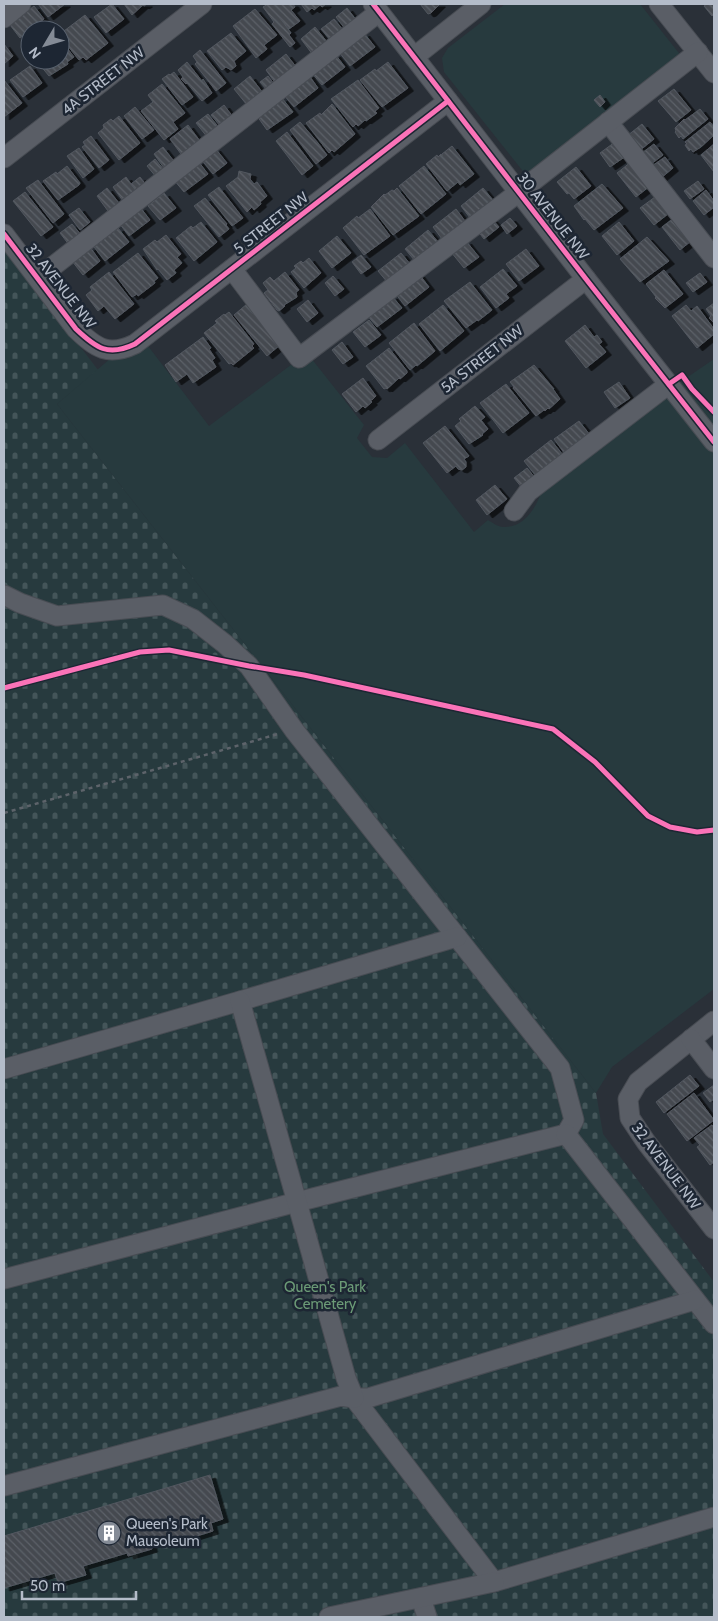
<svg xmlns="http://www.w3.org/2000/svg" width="718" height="1621" font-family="Cabin,sans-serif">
	<defs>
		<pattern id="cemetery-stones" width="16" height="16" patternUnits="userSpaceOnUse" patternTransform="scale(1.25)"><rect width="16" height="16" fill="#273a3e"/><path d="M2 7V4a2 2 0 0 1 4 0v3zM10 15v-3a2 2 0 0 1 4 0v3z" fill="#445559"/></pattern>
		<pattern id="building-back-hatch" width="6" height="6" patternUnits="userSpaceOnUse" patternTransform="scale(1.25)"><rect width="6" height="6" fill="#444950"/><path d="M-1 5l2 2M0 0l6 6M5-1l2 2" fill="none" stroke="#5d6168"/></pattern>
		<filter id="shadow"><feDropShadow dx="5.5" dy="3" stdDeviation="0" flood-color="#0009"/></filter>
	</defs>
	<rect width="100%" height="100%" fill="#2a3038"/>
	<path fill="url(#cemetery-stones)" d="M4,247L98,370L57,404L596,1093L603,1134L714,1282V1617H4Z"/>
	<g fill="#273a3e">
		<path d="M505,4H640L682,57L526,175L444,72L442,58L448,48Z"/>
		<path d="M148,346L209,426L307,353L364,425L357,438L372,457L387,458L405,443L474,532L488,520C493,523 498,527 503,527C526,528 536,506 543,489L663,394L714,359V989L612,1067L596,1093L57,404L111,358L124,357Z"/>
	</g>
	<g fill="url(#building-back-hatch)" stroke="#52575f" filter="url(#shadow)">
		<path d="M38,4H65L48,17Z"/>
		<path d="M112,4L124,19L106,33L94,17Z"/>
		<path d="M124,4H147L144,6L143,5L132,15Z"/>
		<path d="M268,4H293L295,7L291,10L300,21L289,29L280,18L291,33L289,35L295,43L290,47L272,24L274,22L263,7Z"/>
		<path d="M301,4H326L322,7L320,5L314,10L312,8L307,12Z"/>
		<path d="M420,4H440L431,13L428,14Z"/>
		<path d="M707,4H714V14L712,16L704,6Z"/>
		<path d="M34,6L44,19L20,38L10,25Z"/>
		<path d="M347,8L357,21L346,30L336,17Z"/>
		<path d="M255,9L277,35L264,45L267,49L256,58L233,26Z"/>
		<path d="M85,15L108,43L86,60L83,57L79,60L60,36V34Z"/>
		<path d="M334,19L344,31L331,41L321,29Z"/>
		<path d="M315,27L328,43L313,55L301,39Z"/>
		<path d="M231,33L246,51L234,61L236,66L231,70L226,67L222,70L207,51Z"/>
		<path d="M364,33L375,47L350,66L339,52Z"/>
		<path d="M60,39L74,57L67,62L68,64L49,76L36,60H60Z"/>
		<path d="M4,44L13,56L4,64Z"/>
		<path d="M200,50L226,83L216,91L195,64L197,62L193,56Z"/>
		<path d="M286,54L297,68L276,84L266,70Z"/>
		<path d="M335,54L345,67L322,85L311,72Z"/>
		<path d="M187,62L202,81L203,79L212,93L202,101L187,83L186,84L181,79L183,77L178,70Z"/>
		<path d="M388,62L408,88L382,107L360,80L375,69L376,71Z"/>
		<path d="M30,66L42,83L23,97L10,80Z"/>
		<path d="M174,72L193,97L182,105L162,79L169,74L170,75Z"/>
		<path d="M308,74L318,88L294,107L283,94Z"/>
		<path d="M250,76L263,93L247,105L234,89Z"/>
		<path d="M268,76L274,84L267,90L260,82Z"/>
		<path d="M4,80L22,103L4,117Z"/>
		<path d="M358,80L379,108L375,111L377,113L366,121L365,120L358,126L356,124L353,127L331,99Z"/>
		<path d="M162,84L185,113L173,122L178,129L164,140L141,111L153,102L148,95Z"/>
		<path d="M674,89L691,110L676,122L658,101Z"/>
		<path d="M600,95L605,102L600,107L594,100Z"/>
		<path d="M282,98L293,112L267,130L257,116Z"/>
		<path d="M332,104L355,134L334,152L332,150L329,153L306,123L320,113L321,115Z"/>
		<path d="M224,105L233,117L221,127L211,115Z"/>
		<path d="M135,107L154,130L142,139L124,116Z"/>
		<path d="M700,109L708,119L683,139L681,136L679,138L675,132L676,131L675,128L684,119L685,120Z"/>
		<path d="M208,114L220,129L208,138L196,123Z"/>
		<path d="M119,116L140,143L119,160L98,133L104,128L103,125L111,119L113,121Z"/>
		<path d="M300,122L318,143L327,155L316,164L290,130Z"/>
		<path d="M710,122L714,127V135L701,147L693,152L691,149L689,151L685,145L687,144L685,142Z"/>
		<path d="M642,124L654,139L639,151L627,136Z"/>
		<path d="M188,125L200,141L184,153L181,154L170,139Z"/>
		<path d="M287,132L313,166L302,175L276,141Z"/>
		<path d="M91,136L109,160L99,168L82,147L85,145L83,142Z"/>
		<path d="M615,142L626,156L610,167L600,153Z"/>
		<path d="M654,144L663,155L651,164L642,153Z"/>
		<path d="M714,144V172L701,155Z"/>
		<path d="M452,146L474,174L460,185L458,182L447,191L426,164L437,155L438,157L441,154L442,156V154Z"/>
		<path d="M163,147L173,160L164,168L154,154Z"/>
		<path d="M79,148L94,169L83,178L67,156Z"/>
		<path d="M215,148L227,163L213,174L201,159Z"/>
		<path d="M665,157L673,168L661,178L652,166Z"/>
		<path d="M155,159L165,171L157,178L147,166Z"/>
		<path d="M198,161L208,174L184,192L174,180Z"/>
		<path d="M631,162L650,186L636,197L617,173Z"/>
		<path d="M67,166L80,183L79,185L58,200L43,181L56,172L57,174Z"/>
		<path d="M424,166L446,194L421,214L399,186Z"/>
		<path d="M576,167L591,186L574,199L569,193L567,194L557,182Z"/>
		<path d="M239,171L251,174L250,179L254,184L257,182L267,196L260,202L261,204L254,210L252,207L247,212L226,186L238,177Z"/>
		<path d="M126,177L136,191L123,201L113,187Z"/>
		<path d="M140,177L147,186L138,193L131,184Z"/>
		<path d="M38,180L64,214L53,223L26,188Z"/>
		<path d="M698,181L704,189L690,199L684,191Z"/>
		<path d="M602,184L623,208L594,230L585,219L584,220L574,206Z"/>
		<path d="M219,187L243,218L232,226L208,195Z"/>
		<path d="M107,188L119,203L108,211L97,196Z"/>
		<path d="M397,188L419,216L393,235L371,207L384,194L385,195L392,190L394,191Z"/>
		<path d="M483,188L493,200L470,218L461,206Z"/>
		<path d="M706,190L714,201V207L704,215L693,201Z"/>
		<path d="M25,192L53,227L41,236L13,201Z"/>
		<path d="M164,193L176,208L160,220L148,206Z"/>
		<path d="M655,197L668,214L654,225L640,208Z"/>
		<path d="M205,198L227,224L226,225L229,229L219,237L194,206Z"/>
		<path d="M140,207L150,220L129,236L119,223Z"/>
		<path d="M79,208L90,222L80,230L69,215Z"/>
		<path d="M370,209L390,236L364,255L343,228L357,216L358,218Z"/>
		<path d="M456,209L465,221L442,239L433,227Z"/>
		<path d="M491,218L499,227L484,239L477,230Z"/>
		<path d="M510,218L517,226L507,234L501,225Z"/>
		<path d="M674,218L691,241L680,250L662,227Z"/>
		<path d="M201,222L217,242L194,261L176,238L191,226L193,228Z"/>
		<path d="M619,222L634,241L617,255L602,236Z"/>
		<path d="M72,224L82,236L70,246L60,233Z"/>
		<path d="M118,228L129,242L105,261L94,247Z"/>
		<path d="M428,230L439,243L415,261L405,249Z"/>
		<path d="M166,235L181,254L177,257L182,263L174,270L176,273L167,280L158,269L157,270L143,249L155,240L157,242Z"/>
		<path d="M337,236L351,253L332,268L319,251Z"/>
		<path d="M647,237L669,261L640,282L620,259Z"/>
		<path d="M466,241L479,257L464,268L451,252Z"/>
		<path d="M90,247L100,261L83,275L72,261Z"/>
		<path d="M526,249L539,266L519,281L506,264Z"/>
		<path d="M138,253L158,278L154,281L155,283L138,296L137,294L132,297L113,272Z"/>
		<path d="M401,253L411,265L388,283L378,271Z"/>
		<path d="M361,255L371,267L361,274L352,262Z"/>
		<path d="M309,258L321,273L304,288L291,272L296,268L294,266L301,261L303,263Z"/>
		<path d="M503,269L517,286L506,294L509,298L496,308L480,287Z"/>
		<path d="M664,270L683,294L665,308L655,298L656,297L646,284Z"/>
		<path d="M109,272L134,304L115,319L104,306L98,311L86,295L92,290L90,287Z"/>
		<path d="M285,272L299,290L296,292L297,297L284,305L285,306L279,311L277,310L264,293L268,290L263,283L270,277L274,281Z"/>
		<path d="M700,273L707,282L693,292L686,283Z"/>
		<path d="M419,274L429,287L405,306L395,293Z"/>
		<path d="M333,276L344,289L335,296L325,283Z"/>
		<path d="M470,282L492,310L478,321L477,320L466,328L444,301Z"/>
		<path d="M392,296L402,308L377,327L367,315Z"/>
		<path d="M308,300L318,313L307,322L297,309Z"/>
		<path d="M714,303V322H713L709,318L711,316L706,309Z"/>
		<path d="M247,304L280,345L267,356L234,315Z"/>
		<path d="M443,305L464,331L440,351L419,324Z"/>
		<path d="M686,305L691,311L697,306L714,329V334L697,348L672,316Z"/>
		<path d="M229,312L254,344L252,346L254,348L233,365L231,363L229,364L204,333L217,323L215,321L224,314L225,315Z"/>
		<path d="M369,320L381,335L365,347L353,332Z"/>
		<path d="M414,323L435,351L417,366L416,365L410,370L389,343Z"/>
		<path d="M585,325L594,337L597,335L602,342L599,344L606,352L586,368L565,341Z"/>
		<path d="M203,337L211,348L209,349L215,358L212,360L216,367L193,383L187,374L176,382L165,365Z"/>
		<path d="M342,342L353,357L343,364L332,350Z"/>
		<path d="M389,348L407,371V373L400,379L399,378L387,389L386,388L384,389L366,366Z"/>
		<path d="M534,365L554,389H553L560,399L549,409L548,408L545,411L544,410L536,416L513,388L514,387L510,382Z"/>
		<path d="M363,378L376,396L372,400H370L372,402L365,408L363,406L356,412L342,394Z"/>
		<path d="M619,382L630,398L615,408L604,392Z"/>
		<path d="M506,384L529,413L503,433L480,403Z"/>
		<path d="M475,406L485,417L481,420L488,429L482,434L483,435L469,444L455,426L461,421L459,419Z"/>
		<path d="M579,421L590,435L565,454L554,439Z"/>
		<path d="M445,426L469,456L464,459L466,462V467L462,470L458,469L456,466L447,473L423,443Z"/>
		<path d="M551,440L563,455L536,476L524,461Z"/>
		<path d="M527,468L536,479L523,489L514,478Z"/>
		<path d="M495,485L507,499L487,515L476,500Z"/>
		<path d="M690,1075L699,1086L664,1113L656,1102Z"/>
		<path d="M714,1085V1099L710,1102L703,1093Z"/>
		<path d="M694,1093L714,1120L687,1141L667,1114Z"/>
		<path d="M712,1125L714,1128V1162L710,1165L697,1147L700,1145L694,1138Z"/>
		<path d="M210,1475L223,1519L211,1523L213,1531L171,1544L169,1539L151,1545L152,1549L128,1556L127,1553L83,1566L86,1575L58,1583L55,1573L4,1588V1536Z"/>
	</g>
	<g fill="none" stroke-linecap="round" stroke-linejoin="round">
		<g stroke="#484c53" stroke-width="21">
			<g id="minor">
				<path d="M373,4L586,279L714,442"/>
				<path d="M659,4L714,73"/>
				<path d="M4,18L21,4"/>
				<path d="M414,57L481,4"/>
				<path d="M608,122L714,258"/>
				<path d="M4,158L202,4"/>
				<path d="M4,234L76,329C96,348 108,357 135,344L448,101"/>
				<path d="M232,269L299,358L519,192L698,52"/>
				<path d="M38,278L379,12"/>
				<path d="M378,440L586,279"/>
				<path d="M514,511L528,492L669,384"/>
				<path d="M4,595L20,603L57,616L163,605L193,619L225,644L249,666L294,730L560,1068L574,1120L566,1134L297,1202L4,1279"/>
				<path d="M714,1021L638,1082L628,1099L630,1118L646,1142L714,1229"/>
				<path d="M691,1039L714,1069"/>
				<path d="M4,1069L240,1001L457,937"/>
				<path d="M566,1134L714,1324"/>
				<path d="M354,1398L494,1582L714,1517"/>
				<path d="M354,1398H368L695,1300"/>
				<path d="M4,1486L341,1396L354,1398L346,1378L297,1202L240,1001"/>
				<path d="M421,1598L427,1617"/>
				<path d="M329,1617L494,1582"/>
			</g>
		</g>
		<path stroke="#5d636a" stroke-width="2.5" stroke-dasharray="4 4" stroke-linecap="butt" d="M4,813L278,734"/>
		<use href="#minor" stroke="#5a5e66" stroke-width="19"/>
		<g stroke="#1d2633" stroke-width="8">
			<g id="cycleway">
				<path d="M373,4L586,279L714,442"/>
				<path d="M4,234L76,329C96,348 108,357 135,344L448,101"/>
				<path d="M669,384L682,375L692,389L714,412"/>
				<path d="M4,688L140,652L169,650L249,666L304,675L553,729L595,762L648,816L670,827L697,832L714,830"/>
			</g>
		</g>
		<use href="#cycleway" stroke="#fb73b8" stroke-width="5"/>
	</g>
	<defs>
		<g id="building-disc" transform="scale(1.25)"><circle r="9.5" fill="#848b96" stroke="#1d2633"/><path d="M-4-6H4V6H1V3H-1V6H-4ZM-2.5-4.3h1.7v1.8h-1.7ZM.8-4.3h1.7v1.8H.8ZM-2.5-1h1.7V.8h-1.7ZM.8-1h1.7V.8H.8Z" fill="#fff"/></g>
	</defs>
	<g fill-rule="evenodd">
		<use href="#building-disc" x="109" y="1533"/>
	</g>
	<g text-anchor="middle" stroke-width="5" stroke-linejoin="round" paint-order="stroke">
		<g font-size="15" fill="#b4bcc9" stroke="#1d2633">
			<text transform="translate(103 81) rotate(-38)" y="5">4A STREET NW</text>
			<text transform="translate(553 216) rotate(52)" y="5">30 AVENUE NW</text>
			<text transform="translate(271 223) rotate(-38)" y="5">5 STREET NW</text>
			<text transform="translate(61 286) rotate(52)" y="5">32 AVENUE NW</text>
			<text transform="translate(482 359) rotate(-38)" y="5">5A STREET NW</text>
			<text transform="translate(666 1166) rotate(53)" y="5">32 AVENUE NW</text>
		</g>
		<g font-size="15" fill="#6b9a76" stroke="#1d2633">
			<text x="325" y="1292">Queen's Park<tspan x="325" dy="17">Cemetery</tspan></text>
		</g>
		<g font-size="15" fill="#b4bcc9" stroke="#1d2633" text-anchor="start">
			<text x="126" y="1529">Queen's Park<tspan x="126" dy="17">Mausoleum</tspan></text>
		</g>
	</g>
	<rect width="718" height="1621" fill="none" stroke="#b4bcc9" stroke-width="10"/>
	<g transform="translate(45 45) rotate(232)"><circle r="24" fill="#1d2633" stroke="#59626f"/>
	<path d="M0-4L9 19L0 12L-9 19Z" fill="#848b96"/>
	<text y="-8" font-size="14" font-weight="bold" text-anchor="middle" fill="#b4bcc9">N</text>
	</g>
	<path d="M22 1591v8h114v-8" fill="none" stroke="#b4bcc9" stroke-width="2.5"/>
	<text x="30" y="1591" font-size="15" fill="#b4bcc9" stroke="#1d2633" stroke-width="4" paint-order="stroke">50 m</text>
</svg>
